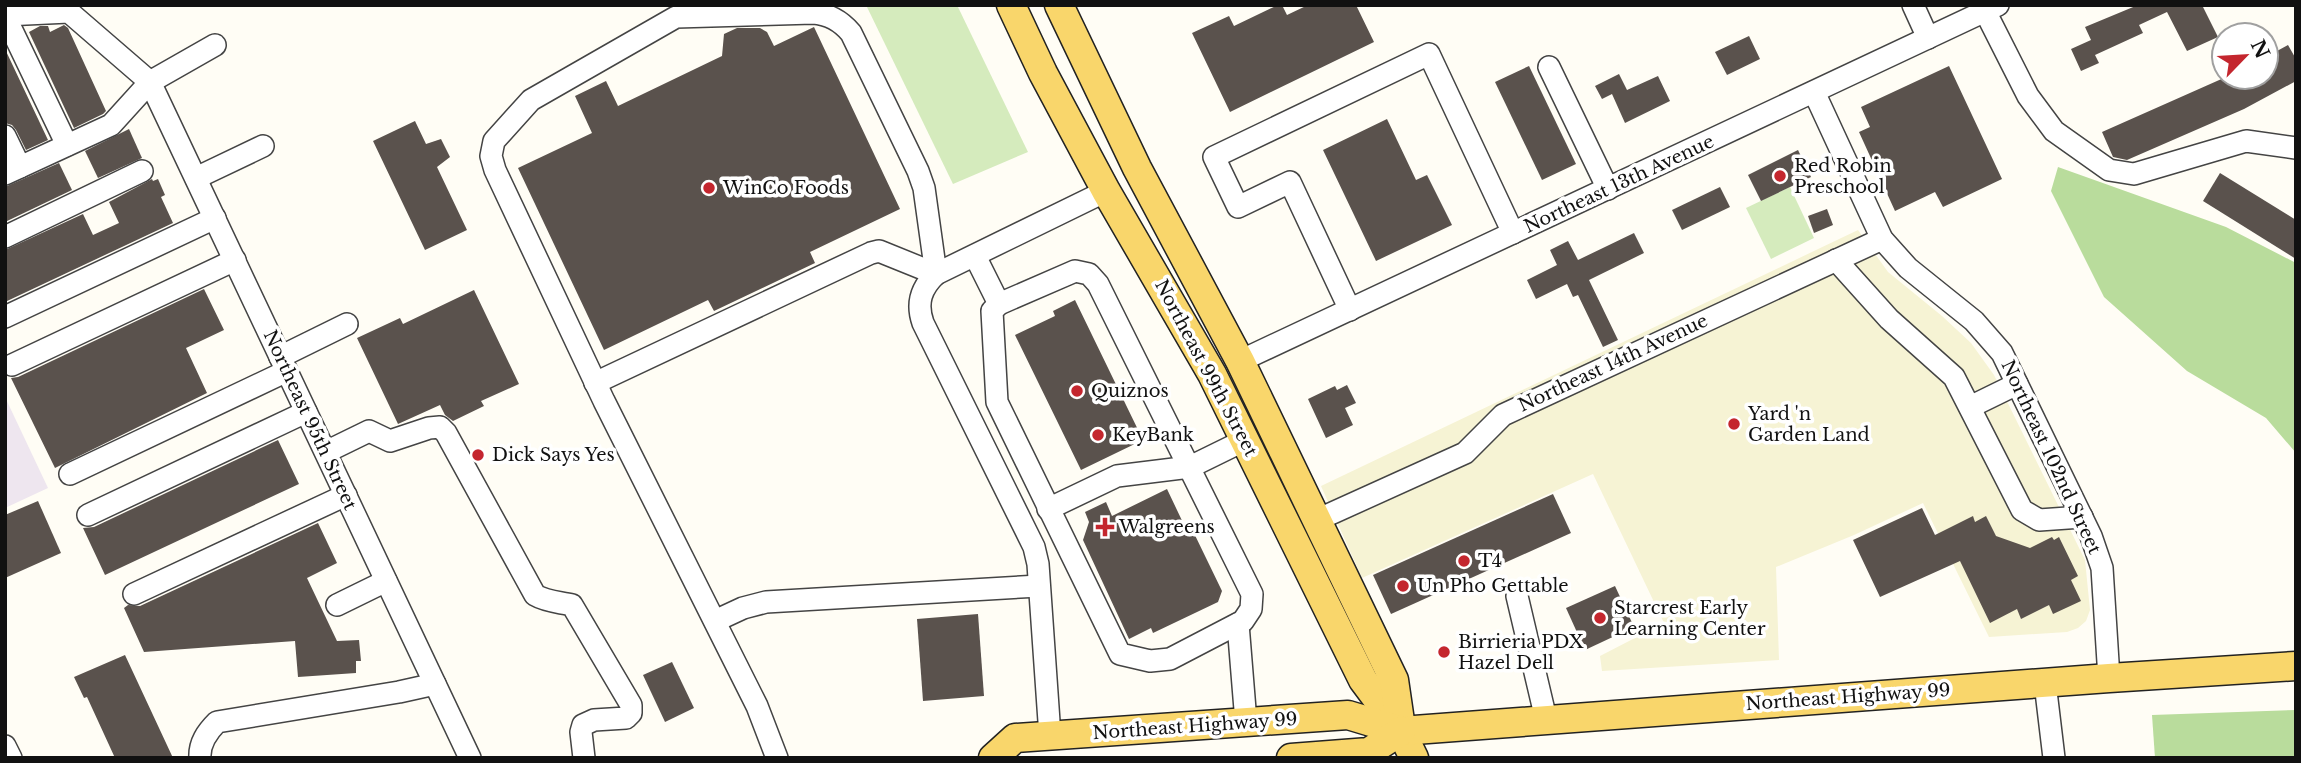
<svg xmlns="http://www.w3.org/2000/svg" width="2301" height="763" font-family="'Libre Baskerville',serif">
	<rect width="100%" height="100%" fill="#fffdf5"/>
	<path fill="#eee6ef" d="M5,397L48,488L5,508Z"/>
	<path fill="#f6f3d4" d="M1858,230L1888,272L1942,316L1971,343L1994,375L2085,560L2090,610L2086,621L2078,628L2067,632L1989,637L1923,503L1854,535L1776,567L1779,660L1602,671L1600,656L1664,623L1593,474L1362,578L1321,486Z"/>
	<g fill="#d5ebbd">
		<path d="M866,5H957L1028,152L953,184Z"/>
		<path d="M1790,187L1814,238L1771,259L1746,208Z"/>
	</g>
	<g fill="#b9dc9c">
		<path d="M2058,167L2226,227L2296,263V453L2266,418L2187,371L2104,297L2051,191Z"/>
		<path d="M2296,710V758H2155L2152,715Z"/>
	</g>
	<g fill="#5a524d">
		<path d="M1278,5H1282L1287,15L1308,5H1356L1374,42L1230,112L1192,33L1229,16L1234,26Z"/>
		<path d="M2138,5H2202L2218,37L2187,51L2167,12L2139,25L2143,33L2095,55L2099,63L2081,71L2071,49L2091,40L2085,27Z"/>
		<path d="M64,25L68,28L106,111L103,114L74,128L29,32L40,26H48L50,32Z"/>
		<path d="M814,27L900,209L810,252L815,263L714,311L708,300L604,350L518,168L592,133L575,96L606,81L618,106L722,56L724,34L737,28H760L767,32L774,46Z"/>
		<path d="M1749,36L1760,59L1727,75L1715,52Z"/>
		<path d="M2288,45L2296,59V81L2244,109L2127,160L2113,157L2102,132L2226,77H2266V57Z"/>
		<path d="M5,49L48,140L26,150L16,130L12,125L5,123Z"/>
		<path d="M1529,66L1576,164L1542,180L1495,82Z"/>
		<path d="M1949,66L2002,179L1943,207L1935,192L1895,211L1859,132L1870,127L1861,107Z"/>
		<path d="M1619,74L1627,90L1658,76L1670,101L1625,123L1612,94L1602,99L1595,86Z"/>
		<path d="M1387,119L1416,180L1427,175L1452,225L1376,261L1323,150Z"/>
		<path d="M415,121L426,144L441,139L450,157L437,167L467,230L425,250L373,141Z"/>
		<path d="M129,129L142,158L98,178L85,151Z"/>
		<path d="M1798,150L1811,177L1761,201L1748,175Z"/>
		<path d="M59,163L72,190L5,222V187Z"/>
		<path d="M2220,173L2296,220V259L2203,201Z"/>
		<path d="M152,179L153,181L158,179L165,195L161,197L173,223L5,302V250L83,214L93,235L119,223L109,202Z"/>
		<path d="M1720,187L1730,207L1682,230L1672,210Z"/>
		<path d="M1827,209L1833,225L1814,233L1808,216Z"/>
		<path d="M1634,233L1644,253L1589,280L1618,340L1603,347L1578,295L1573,297L1567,284L1536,299L1527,280L1557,265L1550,250L1568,241L1578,260Z"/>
		<path d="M204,289L224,330L186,348L207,393L55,468L11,378L18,377Z"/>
		<path d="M474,290L519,384L481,401L484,406L453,421L445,415L440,405L398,424L357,338L400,318L403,324Z"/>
		<path d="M1075,300L1143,440L1081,470L1015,335L1055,316L1053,311Z"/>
		<path d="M1347,385L1356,403L1345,408L1353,425L1326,438L1308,399L1335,386L1337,390Z"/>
		<path d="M278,440L299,484L105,575L83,528L94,527Z"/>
		<path d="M1167,489L1186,529L1191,527L1222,591L1218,602L1153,633L1151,628L1129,639L1083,540L1089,522L1085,512L1106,502L1112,516Z"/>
		<path d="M1553,494L1571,533L1391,614L1373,575Z"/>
		<path d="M38,501L61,553L5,578V515Z"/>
		<path d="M1922,508L1935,535L1973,516L1975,522L1986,516L1996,536L2030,548L2052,537L2054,540L2059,537L2078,576L2071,580L2081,601L2053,614L2049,605L2021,619L2017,609L1990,623L1960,561L1880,597L1853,540Z"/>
		<path d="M318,523L337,563L307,578L337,641L359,640L361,661H356V673L298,677L295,641L144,652L124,608L128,605L140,606Z"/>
		<path d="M1615,586L1634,627L1585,650L1566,608Z"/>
		<path d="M978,614L984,696L923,701L917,619Z"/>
		<path d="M125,655L173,758H115L87,697L84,698L74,677Z"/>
		<path d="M672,662L694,708L665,722L643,675Z"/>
	</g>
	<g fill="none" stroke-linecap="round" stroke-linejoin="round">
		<g stroke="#444" stroke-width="24">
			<g id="minor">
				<path d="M1913,5L1928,38"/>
				<path d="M1985,11L2028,96L2054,131L2109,170L2134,174L2246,141L2296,148"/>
				<path d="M5,15L69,12L150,82L470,758"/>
				<path d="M5,16L67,145"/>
				<path d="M1549,67L1608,189"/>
				<path d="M1814,92L1882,239L1908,268L1974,321L2002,353L2091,536L2102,568L2109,678"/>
				<path d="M5,136L20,167"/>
				<path d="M5,174L111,125L150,82L215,45"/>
				<path d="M196,178L263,146"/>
				<path d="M5,237L142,171"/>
				<path d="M975,256L999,304"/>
				<path d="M1836,260L1889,319L1954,377L2022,510L2039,520L2082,517"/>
				<path d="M1075,271L1089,274L1098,284L1252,594L1251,609L1243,621L1170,659L1150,661L1120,654L997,402L992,311L999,304Z"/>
				<path d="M1350,310L1290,182L1238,207L1214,157L1429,54L1513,233"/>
				<path d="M5,317L215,218"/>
				<path d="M280,357L347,324"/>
				<path d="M1240,361L1998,5"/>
				<path d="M12,365L235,260"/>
				<path d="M595,383L871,253L879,251L936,274"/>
				<path d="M1970,407L2017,384"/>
				<path d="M326,452L369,431L390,441L429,428L440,427L446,433L535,595C547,602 560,602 572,605L631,705V713L626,718L594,720L583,725L581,732L584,758"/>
				<path d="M70,474L287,371"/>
				<path d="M1048,509L1117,476L1190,467L1245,440"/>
				<path d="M88,515L306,412"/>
				<path d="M1317,520L1465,453L1503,415L1882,239"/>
				<path d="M134,594L346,495"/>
				<path d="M1517,596L1546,719"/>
				<path d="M337,605L386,581"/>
				<path d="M715,621L743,608L766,602L1039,586"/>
				<path d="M1238,624L1246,722"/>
				<path d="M2045,683L2054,758"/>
				<path d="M1050,736L1038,564L1034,547L923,323C916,303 921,288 936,274L1106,191"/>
				<path d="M5,746L11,758"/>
				<path d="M200,758C199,743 207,732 217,722L399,692L435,684"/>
				<path d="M777,758L757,706L604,401L495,170L491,156L494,141L531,100L676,17L813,13C829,14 841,21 851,33L918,171L924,188L936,274"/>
			</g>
		</g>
		<g stroke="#222" stroke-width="31">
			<g id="major">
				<path d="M1011,5L1043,73L1106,191L1212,374L1363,680L1401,731L1414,758"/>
				<path d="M1059,5L1137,168L1240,361L1394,680L1401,728"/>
				<path d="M993,758L1015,738L1348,715L1401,731L2109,678L2296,666"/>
				<path d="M1291,758L1369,752L1401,731"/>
			</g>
		</g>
		<use href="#minor" stroke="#fff" stroke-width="21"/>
		<use href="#major" stroke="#f9d66b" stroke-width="28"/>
	</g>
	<g fill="#c4262e" stroke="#fff" stroke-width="2.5">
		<circle cx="1780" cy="176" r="7"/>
		<circle cx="709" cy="188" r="7"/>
		<circle cx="1077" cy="391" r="7"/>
		<circle cx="1734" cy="424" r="7"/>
		<circle cx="1098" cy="435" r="7"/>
		<circle cx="478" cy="455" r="7"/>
		<path d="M1101.5 516.5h7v7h7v7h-7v7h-7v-7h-7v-7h7z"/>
		<circle cx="1464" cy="561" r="7"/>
		<circle cx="1403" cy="586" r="7"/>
		<circle cx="1600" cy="618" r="7"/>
		<circle cx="1444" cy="652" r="7"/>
	</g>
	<g text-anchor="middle" stroke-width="7" stroke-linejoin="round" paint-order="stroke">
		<g font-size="18" fill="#111" stroke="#fff" text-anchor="start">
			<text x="1794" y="172">Red Robin<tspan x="1794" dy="21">Preschool</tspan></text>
			<text x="723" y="194">WinCo Foods</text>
			<text x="1091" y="397">Quiznos</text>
			<text x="1748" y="420">Yard 'n<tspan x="1748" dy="21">Garden Land</tspan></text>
			<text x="1112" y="441">KeyBank</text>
			<text x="492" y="461">Dick Says Yes</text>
			<text x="1119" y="533">Walgreens</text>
			<text x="1478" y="567">T4</text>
			<text x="1417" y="592">Un Pho Gettable</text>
			<text x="1614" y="614">Starcrest Early<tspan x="1614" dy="21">Learning Center</tspan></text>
			<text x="1458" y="648">Birrieria PDX<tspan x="1458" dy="21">Hazel Dell</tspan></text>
		</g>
		<g font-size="18" fill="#111" stroke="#fff">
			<text transform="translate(1619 184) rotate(-25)" y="6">Northeast 13th Avenue</text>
			<text transform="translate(1613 363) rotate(-25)" y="6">Northeast 14th Avenue</text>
			<text transform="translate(1206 368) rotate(62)" y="6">Northeast 99th Street</text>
			<text transform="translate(310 420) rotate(65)" y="6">Northeast 95th Street</text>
			<text transform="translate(2051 457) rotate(65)" y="6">Northeast 102nd Street</text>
			<text transform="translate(1848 697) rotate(-4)" y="6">Northeast Highway 99</text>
			<text transform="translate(1195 726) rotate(-4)" y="6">Northeast Highway 99</text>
		</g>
	</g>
	<rect width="2301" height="763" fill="none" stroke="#111111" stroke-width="14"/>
	<g transform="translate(2245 56) rotate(65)"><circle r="33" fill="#ffffff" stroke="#a0a0a0" stroke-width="2"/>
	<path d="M0-5L12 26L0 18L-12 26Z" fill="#c4262e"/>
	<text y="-10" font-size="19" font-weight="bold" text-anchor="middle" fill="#111111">N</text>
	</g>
</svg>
